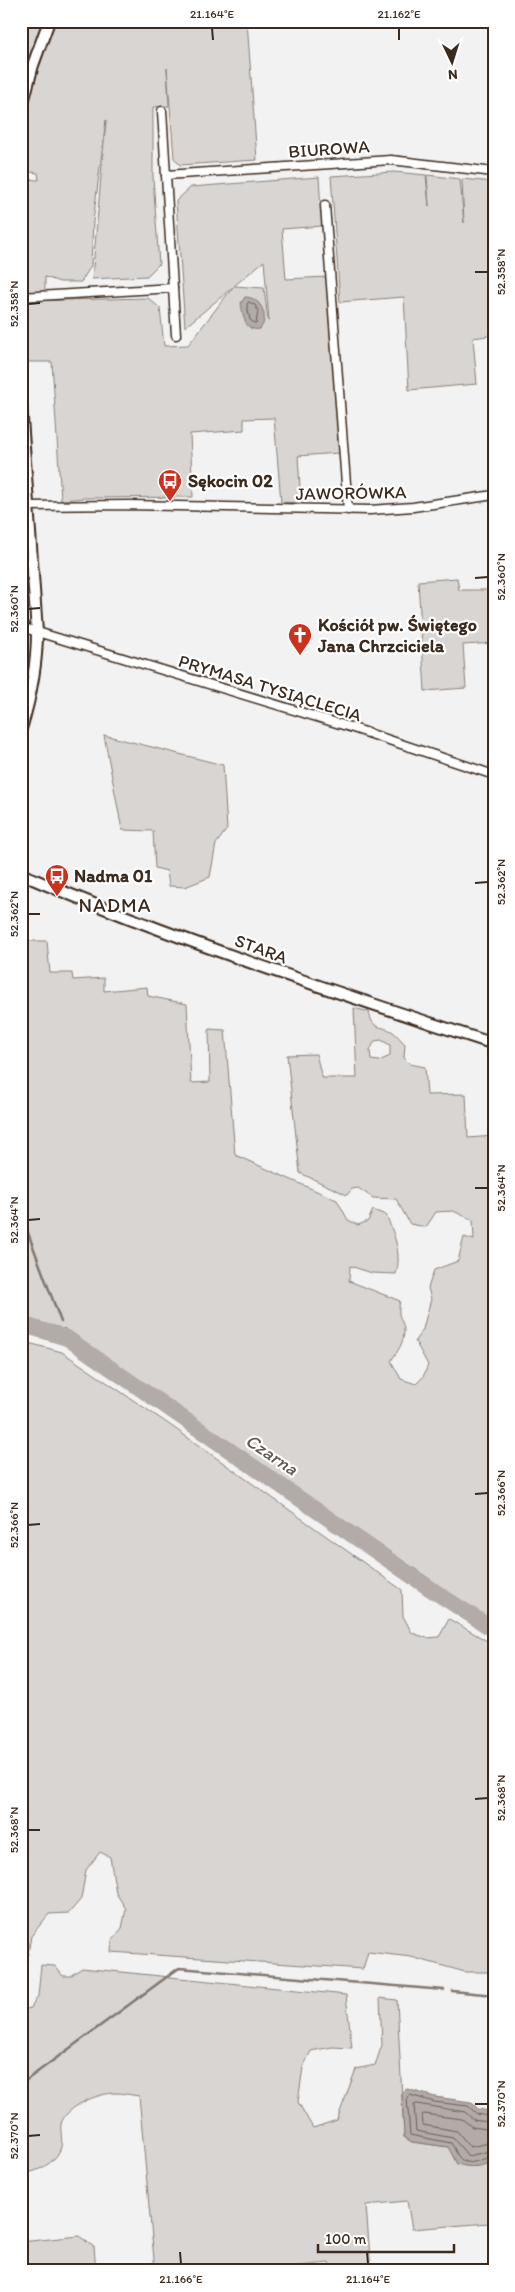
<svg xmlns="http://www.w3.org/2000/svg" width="515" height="2292" font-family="Itim,sans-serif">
	<rect width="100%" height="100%" fill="#f3f2f2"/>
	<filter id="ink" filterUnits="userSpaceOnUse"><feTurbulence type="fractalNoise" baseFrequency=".02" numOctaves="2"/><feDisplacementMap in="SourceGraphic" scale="10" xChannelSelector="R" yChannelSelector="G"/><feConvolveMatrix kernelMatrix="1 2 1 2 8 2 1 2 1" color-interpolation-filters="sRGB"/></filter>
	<g filter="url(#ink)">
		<path fill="#e6e3e2" d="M21,566L25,614L21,618Z"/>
		<g fill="#d8d5d2" stroke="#8a8078" fill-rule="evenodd">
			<path d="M21,21H247L257,160L180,165L174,158L167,68L169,106L153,107V177L159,264L147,276L92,279L106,120L93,222L91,266L81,282H60L45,277V292L22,294L21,179L39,180L38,173L23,171L21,168L25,130L21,129Z"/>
			<path d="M394,172L426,175L429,206L427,175L460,179L464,223L462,179L494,182V335L473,338L477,384L409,390L404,297L340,302L331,176Z"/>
			<path d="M319,177L322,226L282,229L286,279L326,277L339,453L298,456L301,503L281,502L274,418L244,419V430L190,434L193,497L83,498L61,500L52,362H26L24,301L148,298L160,308L164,346L188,345L233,287L185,327L176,201L191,187ZM264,261L269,320L268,321L264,288L234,286Z"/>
			<path d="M457,578L459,590H494V643L463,645L466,688L425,691L418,581Z"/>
			<path d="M104,735L223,765L227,829L216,844L210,877L185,887L169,886L167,871L155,868L153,831L122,830Z"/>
			<path d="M21,941H47L50,973H72L73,980L104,978V991L147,987L148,996L187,1004L191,1083L210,1082L209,1029L225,1030L235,1155L337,1200L348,1220L358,1225L368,1221L373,1210L386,1215C394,1233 402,1254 396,1274L372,1273L350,1266L349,1281L400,1301C396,1320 404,1318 404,1332C404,1343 397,1352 391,1361L401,1379L416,1384L423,1377L428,1365L415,1341L423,1329L428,1310L431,1299L428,1288L434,1270L458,1261L464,1237L474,1240L473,1220L453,1211L436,1212L426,1227L410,1224L396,1199L373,1198L358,1188L352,1189L347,1195L300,1173L287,1055L316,1054L322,1078H357L354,1008L369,1012C373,1032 381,1024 393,1032C397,1035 401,1040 405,1044L404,1058L410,1064L425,1067L427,1095L466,1094L468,1138L494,1136V1623L130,1374L58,1327L21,1319ZM381,1040L390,1045V1056L379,1061L371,1060L370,1050L375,1041Z"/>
			<path d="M21,1341L62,1352L170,1425L402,1590L403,1616L412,1633L427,1638L439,1637L449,1619L494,1645V1972H465L411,1957L368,1952L363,1969L111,1952L112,1940L122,1928L126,1909L116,1893L110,1857L100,1852L86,1870L81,1899L69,1913L49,1914L31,1936L25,1971L21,1977Z"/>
			<path d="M41,1965L55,1966L63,1976H70L82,1968L346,1995L352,2048L332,2047L311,2051L303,2067L298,2102L313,2128L337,2120L356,2069L375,2065L382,2045L380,1998L397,2000L404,2137L412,2142L449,2147L457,2164H488L494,2159V2247L489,2223L412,2229L407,2201L366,2205L371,2271H331L329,2263L249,2271H155L139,2096C131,2095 123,2093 116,2093C98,2093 66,2106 61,2124C60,2131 63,2140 61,2147C57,2162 36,2174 21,2173V2010L31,2008L38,1996Z"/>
			<path d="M79,2236L94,2247L96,2271H21V2242Z"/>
		</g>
		<g fill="#b2aba7" stroke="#827770">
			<path d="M245,297C261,297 270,317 260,329C244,332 243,315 241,303Z"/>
			<path d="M407,2089L435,2097L471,2102L478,2109L494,2112V2159C484,2168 469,2168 457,2164L448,2147L412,2142L404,2137L402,2092Z"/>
		</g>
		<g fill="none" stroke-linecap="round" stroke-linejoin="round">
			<g stroke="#6b5e55" stroke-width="1">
				<path d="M249,302L255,305L258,311L256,324L250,320L247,305Z"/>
				<path d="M494,2117L477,2114L468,2106L434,2102L410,2095L407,2097L410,2135L451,2143C455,2148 457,2157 462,2160C471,2167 485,2157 494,2156"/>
				<path d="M494,2123L474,2120L465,2112L417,2104L414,2105L416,2131L453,2138L468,2156L494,2150"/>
				<path d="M494,2130L472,2127L462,2119L424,2114L422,2115L423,2125L457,2131L470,2147L494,2142"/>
			</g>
			<g stroke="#827770" stroke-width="2.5">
				<path d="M21,1214L61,1322"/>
				<path d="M64,1329L67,1338"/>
				<path d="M452,1991L494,1995"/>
				<path d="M21,2084L179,1968L444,1990"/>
			</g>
			<path stroke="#b2aba7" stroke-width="16" d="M21,1324L67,1338L426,1586L494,1630"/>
			<g stroke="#3b2a1e" stroke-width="11">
				<g id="street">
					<path d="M166,175L391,160L494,172"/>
					<path d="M325,205L348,510"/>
					<path d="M173,288L176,335"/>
					<path d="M21,297L173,288L162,111"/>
					<path d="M28,506L129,505L370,510L413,507L494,495"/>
					<path d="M21,627L353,728L494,775"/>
				</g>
			</g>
			<g stroke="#3b2a1e" stroke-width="14">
				<g id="secondary">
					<path d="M21,110L33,65L49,21"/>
					<path d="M21,404L37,632C37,666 31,696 21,729"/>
					<path d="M21,874C175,940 335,992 494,1044"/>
				</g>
			</g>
			<use href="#street" stroke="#fff" stroke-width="8"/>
			<use href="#secondary" stroke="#fff" stroke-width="10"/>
		</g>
	</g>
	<path fill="none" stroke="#3b2a1e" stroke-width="2" d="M212,28L213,40M399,28V40M475,272H488M28,304L40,303M475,578L488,577M28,609L40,608M475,883L488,882M28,914H40M475,1188H488M28,1220L40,1219M475,1494L488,1493M28,1525L40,1524M475,1799L488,1798M28,1830H40M475,2104H488M28,2136L40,2135M180,2252L181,2264M367,2252L368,2264"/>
	<defs>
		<g id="bus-pin" transform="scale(1.25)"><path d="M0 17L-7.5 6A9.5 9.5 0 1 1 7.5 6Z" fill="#c8321e" stroke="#fff"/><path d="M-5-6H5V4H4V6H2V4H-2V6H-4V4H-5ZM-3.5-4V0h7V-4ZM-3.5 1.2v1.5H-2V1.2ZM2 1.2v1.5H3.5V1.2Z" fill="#fff"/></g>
		<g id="church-pin" transform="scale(1.25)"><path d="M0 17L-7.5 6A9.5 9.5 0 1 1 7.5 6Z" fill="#c8321e" stroke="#fff"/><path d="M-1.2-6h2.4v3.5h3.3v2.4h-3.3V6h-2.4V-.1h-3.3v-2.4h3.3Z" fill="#fff"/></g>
	</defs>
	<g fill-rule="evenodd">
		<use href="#bus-pin" x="170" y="481"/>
		<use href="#church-pin" x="300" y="635"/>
		<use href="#bus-pin" x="57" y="876"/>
	</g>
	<g text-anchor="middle" stroke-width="4.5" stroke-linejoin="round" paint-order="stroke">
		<g font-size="18" fill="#3b2a1e" stroke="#fff">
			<text transform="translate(329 149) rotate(-4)" y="6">BIUROWA</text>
			<text transform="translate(351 493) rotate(-1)" y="6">JAWORÓWKA</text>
			<text transform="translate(270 688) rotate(17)" y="6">PRYMASA TYSIĄCLECIA</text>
			<text transform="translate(261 949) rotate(20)" y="6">STARA</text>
		</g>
		<g font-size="18" font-weight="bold" fill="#3b2a1e" stroke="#fff" text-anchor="start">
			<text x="188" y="487">Sękocin 02</text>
			<text x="318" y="631">Kościół pw. Świętego<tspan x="318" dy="21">Jana Chrzciciela</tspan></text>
			<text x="74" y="882">Nadma 01</text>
		</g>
		<g font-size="19" font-style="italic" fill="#65574e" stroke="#fff">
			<text transform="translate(272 1454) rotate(34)" y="7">Czarna</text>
		</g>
		<g font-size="20" letter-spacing="1" fill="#3b2a1e" stroke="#fff">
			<text x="115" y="912">NADMA</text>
		</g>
	</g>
	<rect width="515" height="2292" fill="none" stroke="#fff" stroke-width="55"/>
	<g transform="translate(452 62) rotate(176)" stroke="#ffffff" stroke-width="4" paint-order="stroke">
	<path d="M0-4L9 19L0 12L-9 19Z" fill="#3b2a1e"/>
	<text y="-8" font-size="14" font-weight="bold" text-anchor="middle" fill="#3b2a1e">N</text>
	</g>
	<path d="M318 2244v8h136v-8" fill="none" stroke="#3b2a1e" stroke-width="2.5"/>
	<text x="325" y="2244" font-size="15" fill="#3b2a1e" stroke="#ffffff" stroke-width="4" paint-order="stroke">100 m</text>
	<rect x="28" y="28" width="460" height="2236" fill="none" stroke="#3b2a1e" stroke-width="2"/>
	<g font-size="12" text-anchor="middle" fill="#3b2a1e">
		<text x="212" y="18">21.164°E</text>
		<text x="399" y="18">21.162°E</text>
		<text transform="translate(501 272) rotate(-90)" y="4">52.358°N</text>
		<text transform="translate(14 304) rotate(-90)" y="4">52.358°N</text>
		<text transform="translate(501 577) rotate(-90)" y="4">52.360°N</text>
		<text transform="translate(14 609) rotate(-90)" y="4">52.360°N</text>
		<text transform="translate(501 882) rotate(-90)" y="4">52.362°N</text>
		<text transform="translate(14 914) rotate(-90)" y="4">52.362°N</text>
		<text transform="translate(501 1188) rotate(-90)" y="4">52.364°N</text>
		<text transform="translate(14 1220) rotate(-90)" y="4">52.364°N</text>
		<text transform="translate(501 1493) rotate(-90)" y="4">52.366°N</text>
		<text transform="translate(14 1525) rotate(-90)" y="4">52.366°N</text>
		<text transform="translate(501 1798) rotate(-90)" y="4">52.368°N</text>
		<text transform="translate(14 1830) rotate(-90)" y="4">52.368°N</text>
		<text transform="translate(501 2104) rotate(-90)" y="4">52.370°N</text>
		<text transform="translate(14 2136) rotate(-90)" y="4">52.370°N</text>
		<text x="181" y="2283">21.166°E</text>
		<text x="368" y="2283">21.164°E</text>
	</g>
</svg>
